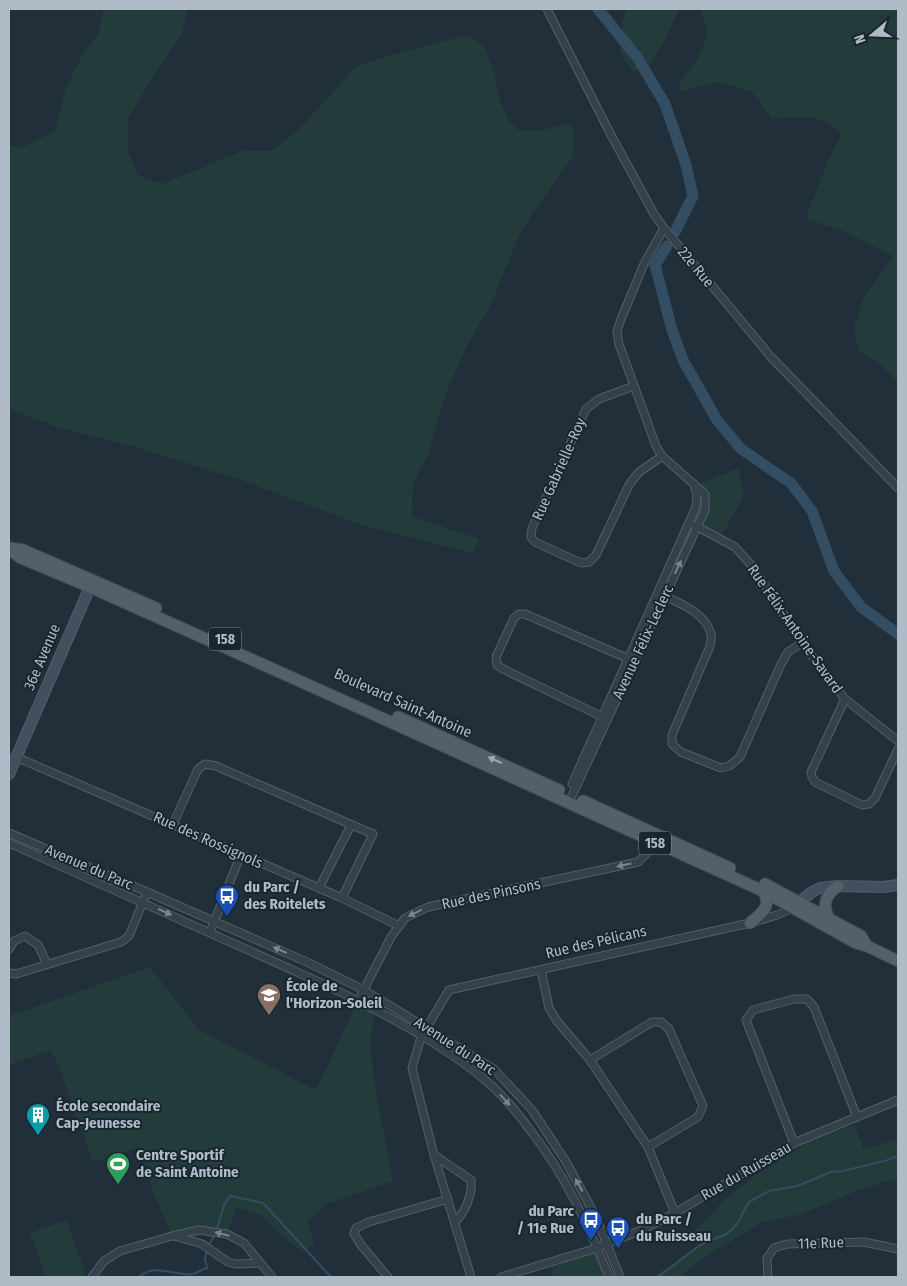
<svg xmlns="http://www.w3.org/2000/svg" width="907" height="1286" font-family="'Fira Sans Condensed',sans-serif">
	<rect width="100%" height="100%" fill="#212f3a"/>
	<g fill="#233b3b">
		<path d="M104,9H188L181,35L152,78L128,119V151L138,175L162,184L242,151H272L299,129L356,67L384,57L467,35L484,46L494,71L500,101L509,122L520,131L543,130L568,123L572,125L574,140L572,158L532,214L518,239L490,306L469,342L451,381L438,419L429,453L413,483L412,516L479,539L472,553L362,525L244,481L135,447L59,428L9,409V145L21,148L55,131L65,91L81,57L98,34Z"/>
		<path d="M627,9H682H679L668,34L650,65L633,72L620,51L622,20Z"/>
		<path d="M700,9H898V383L882,366L858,350L854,328L863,299L893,256L843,231L807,219V214L831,154L841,134C823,112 797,118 772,119L752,92L717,82L680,92V83L698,58L708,35Z"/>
		<path d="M738,468L744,495L720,539L697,527C705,510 706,502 702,483Z"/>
		<path d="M150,967L199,1030L316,1090L358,1001L374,1010L370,1049L377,1097L393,1181L327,1204L308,1221L314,1244L304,1253L286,1239L261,1215L236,1207L227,1234L199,1230L172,1236L153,1192L139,1147L93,1162L59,1067L51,1050L9,1065V1016Z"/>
		<path d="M854,1125L864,1149L898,1139V1179L888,1181L849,1194L802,1214L763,1222L706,1256L678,1277H652L703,1244L696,1230L723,1201L756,1175L811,1140Z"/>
		<path d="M66,1220L87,1277H43L45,1276L30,1233Z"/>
		<path d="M597,1248L609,1277H554L549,1263Z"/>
	</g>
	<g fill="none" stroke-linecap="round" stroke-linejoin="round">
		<g stroke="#334e62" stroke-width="2">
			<path d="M217,1229L224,1205L230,1196L263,1203L331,1277"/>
			<path d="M209,1245L214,1236"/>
			<path d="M139,1277C156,1262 175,1277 193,1274C197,1273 203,1269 207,1268L205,1259L207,1250"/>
			<path d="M658,1277L700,1245L727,1234L737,1224L749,1202L769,1191L797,1186L831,1172L843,1171L888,1160L898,1156"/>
		</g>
		<g stroke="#334e62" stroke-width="11">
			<path d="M598,9L637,57L665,104L686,165L693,196L675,232"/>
			<path d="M667,246L655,265L672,330L683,360L717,420L741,449L791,483L812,511L834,571L861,607L898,634"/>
		</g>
		<g stroke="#525f68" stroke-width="9">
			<g id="street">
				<path d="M547,9L611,135L654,214L664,228L771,357L898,488"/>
				<path d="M634,386L599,399L586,409L532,528L531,537L535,542L581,563L589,562L596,555L629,485L638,473L662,456"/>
				<path d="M694,525L735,547L753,567L802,643L845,699L898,741"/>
				<path d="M658,593C676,602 705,611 711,634C712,637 711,642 710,646L672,735V744L681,752L721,768L729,766L740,757L781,664L788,652L802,643"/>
				<path d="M845,699L811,772L812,777L815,782L862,805L869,804L875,798L898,749"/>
				<path d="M605,718L503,669L497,665L496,657L514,618L519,614H525L629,659"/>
				<path d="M16,757L342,898L399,926"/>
				<path d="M572,784L696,507L697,496L694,484"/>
				<path d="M569,802L705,510V494L662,456L656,446L619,344L617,332L621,319L644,264L664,228"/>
				<path d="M173,824L198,769L205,764L216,766L373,834L342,898"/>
				<path d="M9,833L147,892L307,962L364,990L494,1069L532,1110L565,1160L596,1217L620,1277"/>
				<path d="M9,843L317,981C372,1007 437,1040 484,1079C502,1094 517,1112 530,1130C565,1175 588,1224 609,1277"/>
				<path d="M319,888L351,825"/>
				<path d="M210,932L241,854"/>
				<path d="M9,949L14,941L25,936L38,945L47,964"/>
				<path d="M541,970L549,1008L557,1021L590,1060L648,1147L675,1213"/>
				<path d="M9,973L16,974L121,942L129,936L147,892"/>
				<path d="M358,1001L391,937L405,918L428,907L638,862L646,854L653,838"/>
				<path d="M590,1060L652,1022H661L669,1029L703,1106L698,1117L648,1147"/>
				<path d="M794,1143L746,1020L753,1010L794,999H807L814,1007L857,1117"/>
				<path d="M434,1155L471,1180C473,1194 465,1212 455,1222"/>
				<path d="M174,1236L202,1244L228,1262L236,1264L260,1263"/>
				<path d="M92,1277L104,1261L120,1251L172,1236L199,1230L227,1234L244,1243L272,1277"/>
				<path d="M388,1277L361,1245L354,1234L356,1228L369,1222L448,1199"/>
				<path d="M471,1277L434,1155L412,1068L421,1037L449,990L750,923L777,915L793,908"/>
				<path d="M501,1277L597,1248L644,1229L675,1213L794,1143L898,1100"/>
				<path d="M768,1277L767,1258L774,1248L787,1244L864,1242L898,1249"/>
			</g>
		</g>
		<g stroke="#525f68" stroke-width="12">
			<g id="secondary">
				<path d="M9,774L93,580"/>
				<path d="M793,907L812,892L820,888L838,886L883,887L898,885"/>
			</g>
		</g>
		<g stroke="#3e4a54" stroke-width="13">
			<g id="primary">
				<path d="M9,548L23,550L156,608"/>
				<path d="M9,549L21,558L90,587L353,705L763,891L856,943L867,946L898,961"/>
				<path d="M398,717L559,790"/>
				<path d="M583,801L730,868"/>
				<path d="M765,884L861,936L867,946"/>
				<path d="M829,919C822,905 825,895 838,886"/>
				<path d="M750,923C761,914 773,906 763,891"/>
			</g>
		</g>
		<use href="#street" stroke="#34414b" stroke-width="7"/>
		<use href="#secondary" stroke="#42505e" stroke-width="10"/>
		<use href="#primary" stroke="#52606b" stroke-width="11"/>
	</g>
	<defs><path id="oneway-solid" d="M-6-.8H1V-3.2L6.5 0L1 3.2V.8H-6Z" transform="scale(1.25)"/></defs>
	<g fill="#78858f">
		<use href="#oneway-solid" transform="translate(678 567) rotate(-64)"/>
		<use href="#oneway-solid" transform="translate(624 865) rotate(168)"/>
		<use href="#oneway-solid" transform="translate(165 912) rotate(24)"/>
		<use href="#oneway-solid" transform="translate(415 913) rotate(154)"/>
		<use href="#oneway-solid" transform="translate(280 950) rotate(-156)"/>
		<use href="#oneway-solid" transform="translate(505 1100) rotate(47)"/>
		<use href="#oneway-solid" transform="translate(579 1185) rotate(-119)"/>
		<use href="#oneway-solid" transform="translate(222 1234) rotate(-166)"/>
	</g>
	<use fill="#9caab5" href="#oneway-solid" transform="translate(495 760) rotate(-156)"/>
	<defs>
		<g id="bus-pin" transform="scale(1.25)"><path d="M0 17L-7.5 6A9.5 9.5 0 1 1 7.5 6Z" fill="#1a4fb4" stroke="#1a262f"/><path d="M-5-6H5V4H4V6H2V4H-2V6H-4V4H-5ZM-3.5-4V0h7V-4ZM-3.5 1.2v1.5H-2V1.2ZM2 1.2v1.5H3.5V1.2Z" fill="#fff"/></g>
		<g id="school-pin" transform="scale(1.25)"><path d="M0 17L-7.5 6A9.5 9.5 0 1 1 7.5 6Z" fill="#8d6e63" stroke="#1a262f"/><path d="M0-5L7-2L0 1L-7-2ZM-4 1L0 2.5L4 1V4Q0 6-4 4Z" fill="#fff"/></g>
		<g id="building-pin" transform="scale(1.25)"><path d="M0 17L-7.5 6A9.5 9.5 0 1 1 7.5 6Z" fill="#0f9aa8" stroke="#1a262f"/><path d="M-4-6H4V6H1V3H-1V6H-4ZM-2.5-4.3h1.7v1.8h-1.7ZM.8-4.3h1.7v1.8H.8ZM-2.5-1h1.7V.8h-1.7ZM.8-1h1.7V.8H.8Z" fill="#fff"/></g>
		<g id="stadium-pin" transform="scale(1.25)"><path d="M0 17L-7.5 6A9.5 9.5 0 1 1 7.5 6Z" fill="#2e9e5b" stroke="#1a262f"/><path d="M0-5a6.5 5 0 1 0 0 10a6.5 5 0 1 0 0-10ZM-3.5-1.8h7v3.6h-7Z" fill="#fff"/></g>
	</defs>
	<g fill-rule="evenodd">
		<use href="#bus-pin" x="227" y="896"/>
		<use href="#school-pin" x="269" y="995"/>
		<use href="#building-pin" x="38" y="1115"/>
		<use href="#stadium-pin" x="118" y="1164"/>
		<use href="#bus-pin" x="591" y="1220"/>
		<use href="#bus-pin" x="618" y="1228"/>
	</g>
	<g text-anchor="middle" stroke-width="4" stroke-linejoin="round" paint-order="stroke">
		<g fill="#1a262f" stroke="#828f99" stroke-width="1">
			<rect x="209" y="627.5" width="32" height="23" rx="4"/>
			<rect x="639" y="831.5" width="32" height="23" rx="4"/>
		</g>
		<g font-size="14" font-weight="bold" fill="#afbcc7">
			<text x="225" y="644">158</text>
			<text x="655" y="848">158</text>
		</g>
		<g font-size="15" fill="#afbcc7" stroke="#1a262f">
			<text transform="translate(696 267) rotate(50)" y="5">22e Rue</text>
			<text transform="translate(559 469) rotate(-66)" y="5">Rue Gabrielle-Roy</text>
			<text transform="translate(795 629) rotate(55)" y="5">Rue Félix-Antoine-Savard</text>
			<text transform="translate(643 642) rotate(-65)" y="5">Avenue Félix-Leclerc</text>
			<text transform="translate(42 657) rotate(-67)" y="5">36e Avenue</text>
			<text transform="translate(403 703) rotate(24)" y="5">Boulevard Saint-Antoine</text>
			<text transform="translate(208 840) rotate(24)" y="5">Rue des Rossignols</text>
			<text transform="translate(89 867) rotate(23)" y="5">Avenue du Parc</text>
			<text transform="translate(491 894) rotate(-12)" y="5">Rue des Pinsons</text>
			<text transform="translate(596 942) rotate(-13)" y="5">Rue des Pélicans</text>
			<text transform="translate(455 1046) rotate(33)" y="5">Avenue du Parc</text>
			<text transform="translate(746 1171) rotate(-30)" y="5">Rue du Ruisseau</text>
			<text transform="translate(821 1243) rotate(-2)" y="5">11e Rue</text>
		</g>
		<g font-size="15" font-weight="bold" fill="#afbcc7" stroke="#1a262f" text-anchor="start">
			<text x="244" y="892">du Parc /<tspan x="244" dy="17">des Roitelets</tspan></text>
			<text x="286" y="991">École de<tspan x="286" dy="17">l'Horizon-Soleil</tspan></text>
			<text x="56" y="1111">École secondaire<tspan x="56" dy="17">Cap-Jeunesse</tspan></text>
			<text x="136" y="1160">Centre Sportif<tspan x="136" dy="17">de Saint Antoine</tspan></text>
			<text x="574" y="1216" text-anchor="end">du Parc<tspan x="574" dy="17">/ 11e Rue</tspan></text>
			<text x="636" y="1224">du Parc /<tspan x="636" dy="17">du Ruisseau</tspan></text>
		</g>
	</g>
	<rect width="907" height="1286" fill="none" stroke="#afbcc7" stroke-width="20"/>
	<g transform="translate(872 35) rotate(251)" stroke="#1a262f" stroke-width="4" paint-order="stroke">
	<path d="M0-4L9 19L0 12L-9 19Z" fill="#afbcc7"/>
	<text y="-8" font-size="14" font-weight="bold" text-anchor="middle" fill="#afbcc7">N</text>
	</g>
</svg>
